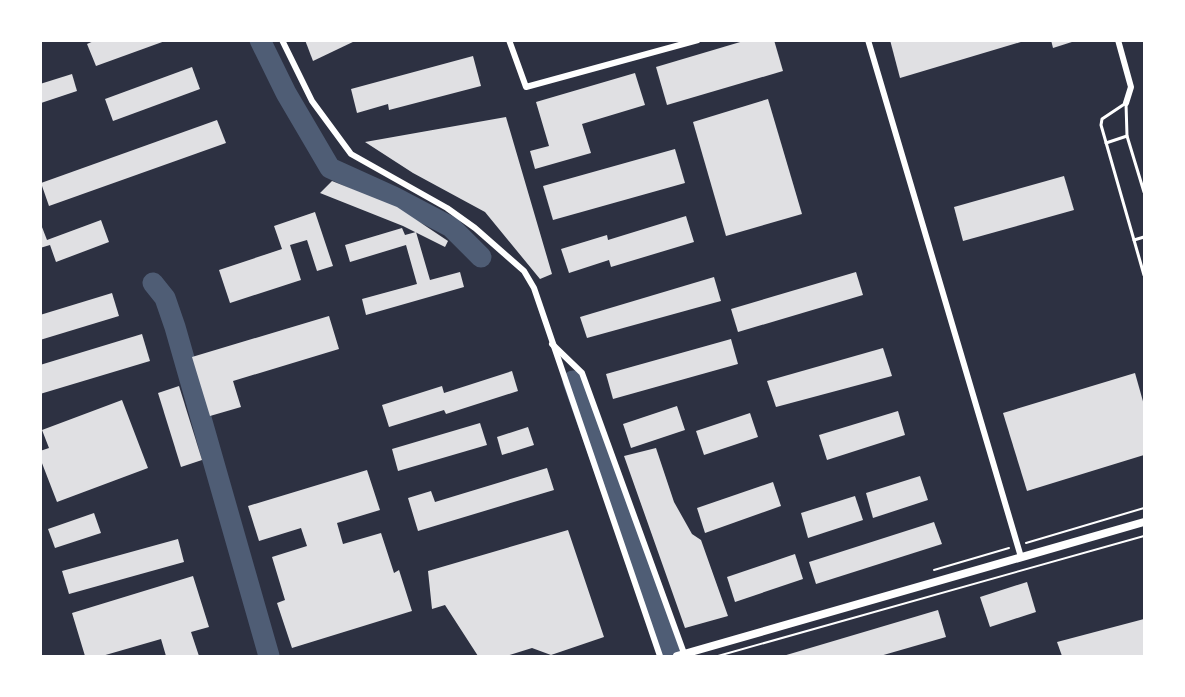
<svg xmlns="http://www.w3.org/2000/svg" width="1185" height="697" font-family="Signika,sans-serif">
	<rect width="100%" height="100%" fill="#2d3142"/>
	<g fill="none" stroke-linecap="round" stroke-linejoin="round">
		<g stroke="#4f5d75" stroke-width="21">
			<path d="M260,40L286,93L330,168L394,197L451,227L481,257"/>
			<path d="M153,283L165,298L175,327L269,656"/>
			<path d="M573,381L671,656"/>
		</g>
	</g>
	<g fill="#e0e0e3">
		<path d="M96,40H165V41L96,66L87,44Z"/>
		<path d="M305,40H357L313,61Z"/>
		<path d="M747,40H774L783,71L667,105L656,67Z"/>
		<path d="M890,40H1024V41L900,78Z"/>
		<path d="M1051,40H1075V41L1053,48Z"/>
		<path d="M473,56L481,86L389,110L388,104L357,113L351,89Z"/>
		<path d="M192,67L200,89L113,121L105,99Z"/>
		<path d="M635,73L645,105L582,124L591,153L535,169L530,151L549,146L536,102Z"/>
		<path d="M72,74L77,91L41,103L40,84Z"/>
		<path d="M768,99L802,214L726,236L693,122Z"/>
		<path d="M506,117L552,274L540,279L485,212L413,173L365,142Z"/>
		<path d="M217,120L226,143L49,206L41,183Z"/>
		<path d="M675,149L685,183L553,220L543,186Z"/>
		<path d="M1064,176L1074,210L963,241L954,207Z"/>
		<path d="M332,181L397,207L448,241L445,247L403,226L320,193Z"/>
		<path d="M315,212L333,266L317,271L307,240L290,245L301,280L230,303L219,270L282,249L274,226Z"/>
		<path d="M686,216L694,242L611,267L609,260L569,273L561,249L607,235L608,240Z"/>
		<path d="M101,220L109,242L56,262L50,245L40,248V222L47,240Z"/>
		<path d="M402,228L405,235L416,232L430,280L460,272L464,287L366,315L362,299L417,284L406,245L350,262L345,245Z"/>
		<path d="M856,272L863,295L738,332L731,309Z"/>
		<path d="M714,277L721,301L587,338L580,317Z"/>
		<path d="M112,293L119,316L40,340V315Z"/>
		<path d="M329,316L339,349L233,381L241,407L210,416L192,357Z"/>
		<path d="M142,334L150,361L40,394V365Z"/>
		<path d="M731,339L738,364L613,399L606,374Z"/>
		<path d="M883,348L892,376L776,407L767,381Z"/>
		<path d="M512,371L518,391L446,414L444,410L389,427L382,405L442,386L444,393Z"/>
		<path d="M1135,373L1144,405V455L1027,491L1003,413Z"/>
		<path d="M179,386L202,460L181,467L158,393Z"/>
		<path d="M122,400L148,468L57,502L40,458V451L49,448L42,430Z"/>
		<path d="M677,406L685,430L631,448L623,424Z"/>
		<path d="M898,411L905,435L827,460L819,435Z"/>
		<path d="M750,413L758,437L704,455L696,431Z"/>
		<path d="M480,423L487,445L398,471L392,449Z"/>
		<path d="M528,427L534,445L502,455L497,437Z"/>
		<path d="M656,448L674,502L692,534L701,540L728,616L685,628L624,456Z"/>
		<path d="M547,468L554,490L418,531L408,498L431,491L435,502Z"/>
		<path d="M367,470L380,510L337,523L343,544L381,533L394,573L399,570L412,611L292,648L277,603L285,600L272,557L307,546L301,528L259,541L248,506Z"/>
		<path d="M920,476L928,500L873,518L866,493Z"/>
		<path d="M773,482L781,506L705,533L697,508Z"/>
		<path d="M855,496L863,520L808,538L801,513Z"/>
		<path d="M94,513L101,533L55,548L48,529Z"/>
		<path d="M934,522L942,544L816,584L809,562Z"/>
		<path d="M568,530L604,637L551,655L532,648L506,656H478L445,605L432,609L428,571Z"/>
		<path d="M178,539L184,562L69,594L62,571Z"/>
		<path d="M795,554L803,579L735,602L727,577Z"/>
		<path d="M193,576L209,627L191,632L199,656H166L161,639L102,656H85L72,613Z"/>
		<path d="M1027,582L1036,612L990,627L980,597Z"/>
		<path d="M938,610L946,637L880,656H783Z"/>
		<path d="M1144,619V656H1062L1057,642Z"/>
	</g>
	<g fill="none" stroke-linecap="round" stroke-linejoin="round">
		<g stroke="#fff" stroke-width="2">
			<path d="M1026,543L1144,508"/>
			<path d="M934,570L1009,548"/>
			<path d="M718,656L1144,536"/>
		</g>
		<g stroke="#fff" stroke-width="3">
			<path d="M1126,103L1102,119L1101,125L1144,275"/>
			<path d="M1126,103L1127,136L1144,192"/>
			<path d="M1106,143L1127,136"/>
			<path d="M1134,240L1144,237"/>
		</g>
		<g stroke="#fff" stroke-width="6">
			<path d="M282,40L312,101L351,154L447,208L475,228L524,271L534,288L660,656"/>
			<path d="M509,40L526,87L698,40"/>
			<path d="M868,40L1021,557"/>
			<path d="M1118,40L1131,87L1126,103"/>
			<path d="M552,344L582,373L685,656"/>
		</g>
		<path stroke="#fff" stroke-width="8" d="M677,656L1144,522"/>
	</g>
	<rect width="1185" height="697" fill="none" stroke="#ffffff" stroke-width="84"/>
</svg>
